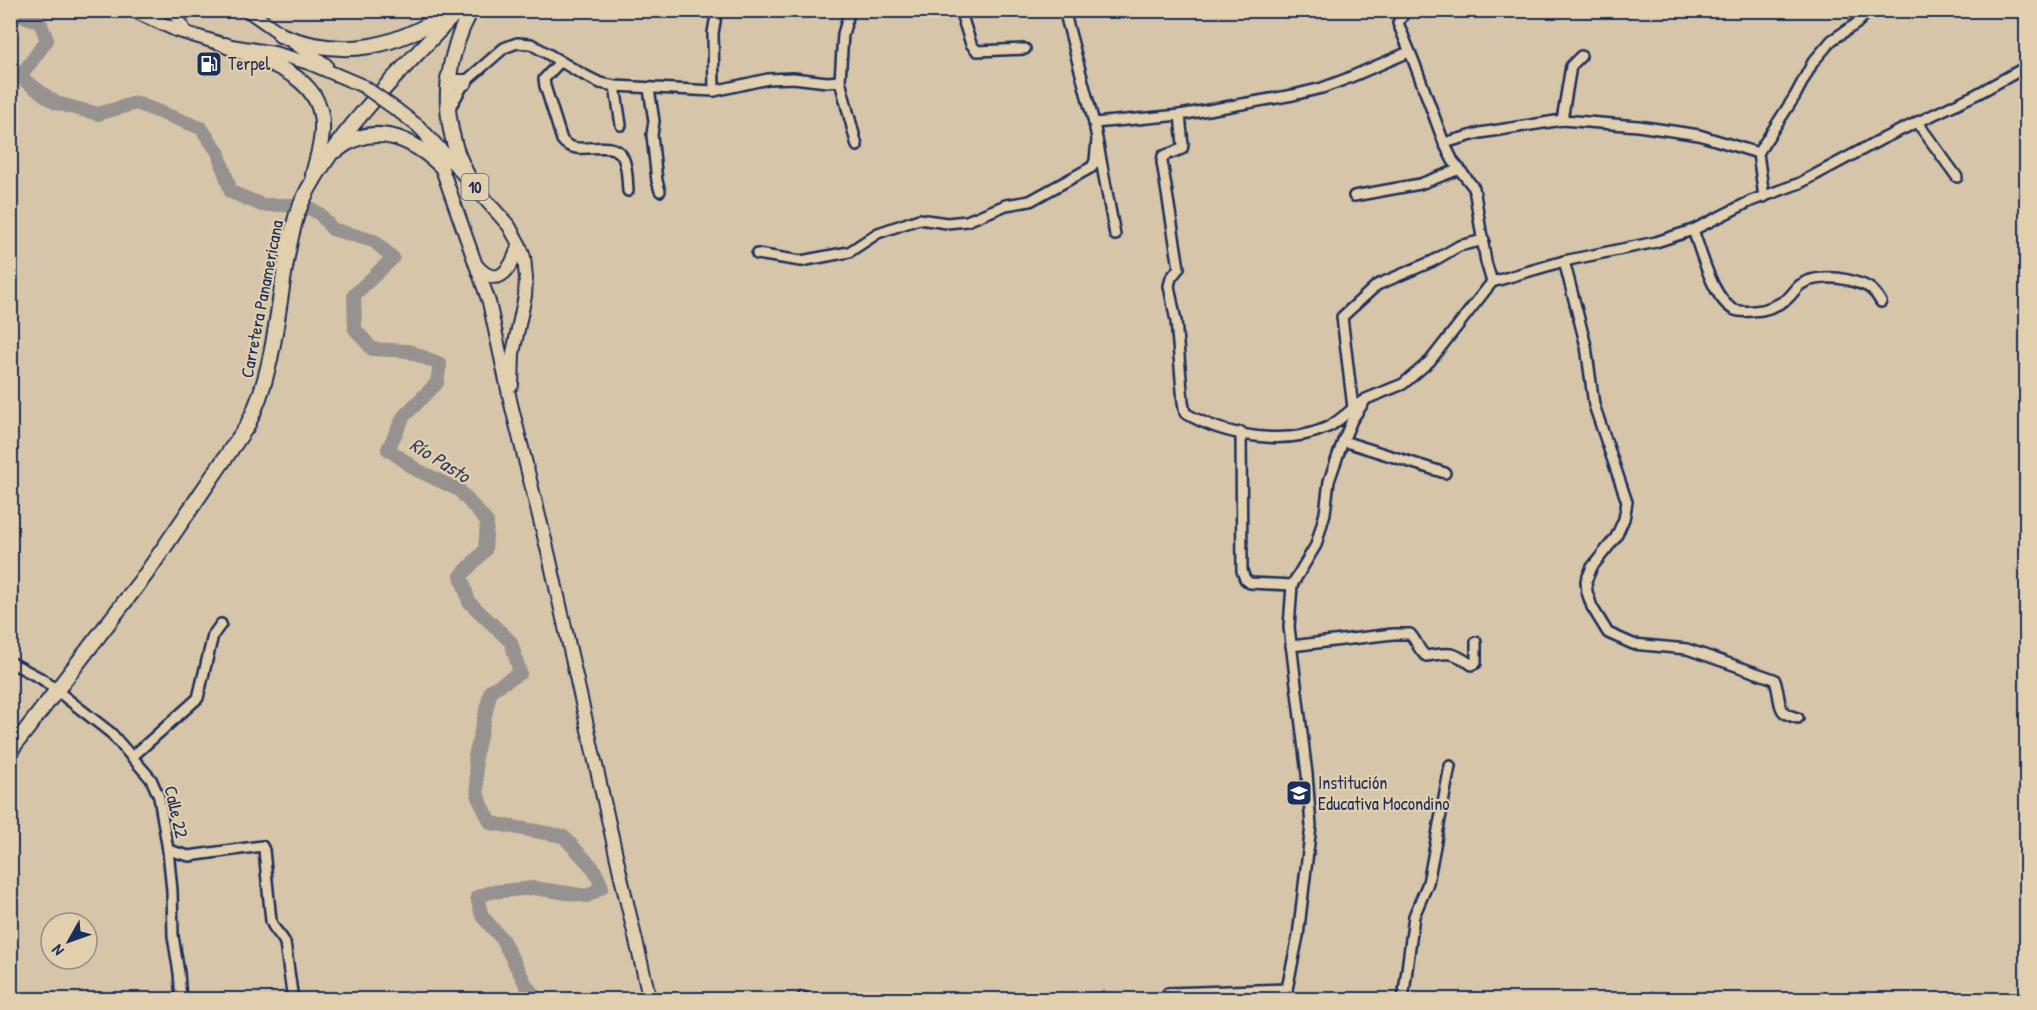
<svg xmlns="http://www.w3.org/2000/svg" width="2037" height="1010" font-family="'Patrick Hand',sans-serif">
	<rect width="100%" height="100%" fill="#d6c5a8"/>
	<filter id="ink" filterUnits="userSpaceOnUse"><feTurbulence type="fractalNoise" baseFrequency=".0167" numOctaves="2"/><feDisplacementMap in="SourceGraphic" scale="12" xChannelSelector="R" yChannelSelector="G"/><feConvolveMatrix kernelMatrix="1 2 1 2 8 2 1 2 1" color-interpolation-filters="sRGB"/></filter>
	<g filter="url(#ink)">
		<g fill="none" stroke-linecap="round" stroke-linejoin="round">
			<path stroke="#96928f" stroke-width="14" d="M10,20L20,15L40,22L47,40L20,77L56,103L98,114L136,103L201,128L218,152L231,192L262,205H304L320,214L332,229L374,241L393,258L354,295L355,329L372,349L408,351L440,364L437,383L404,416L388,449L417,470L459,490L487,522L485,550L461,576L469,602L511,642L520,673L491,690L475,757L478,797L491,823L563,836L594,869L602,887L587,896L534,888L491,892L477,897L482,916L502,939L526,985L537,1000"/>
			<g stroke="#1b2f5e" stroke-width="14">
				<g id="minor">
					<path d="M850,10L843,34L840,81L857,146"/>
					<path d="M960,10L971,44L977,51L1025,49"/>
					<path d="M1064,10L1094,123L1115,235"/>
					<path d="M1408,10L1403,15L1398,23L1414,62L1444,143L1453,161L1474,188L1486,262L1492,282"/>
					<path d="M560,62L544,79L545,86L562,140C575,158 607,139 620,153C628,162 627,181 628,191"/>
					<path d="M615,86L621,125"/>
					<path d="M649,89L654,121L652,135L657,181L660,191"/>
					<path d="M714,91L713,33L717,10"/>
					<path d="M449,109L465,82L504,48L517,43L531,44L582,74L600,83L615,86L714,91L768,79L793,78L827,82L840,81"/>
					<path d="M1180,115L1183,145L1182,149L1163,156L1162,162L1179,268L1171,278L1169,286L1176,321L1183,402L1185,413C1225,436 1285,447 1328,427C1338,422 1352,409 1361,402"/>
					<path d="M1562,120L1571,66L1581,56"/>
					<path d="M1917,122L1957,177"/>
					<path d="M1094,123L1180,115L1293,95L1322,88L1346,79L1409,52"/>
					<path d="M1444,143L1480,133L1562,120L1638,126L1699,135L1758,153"/>
					<path d="M1354,196L1420,184L1460,169"/>
					<path d="M1764,197L1758,153L1795,96L1813,62L1832,40L1856,24L1870,10"/>
					<path d="M1693,230C1701,251 1713,301 1735,310C1743,313 1754,311 1762,310C1770,308 1780,304 1787,299C1792,295 1795,289 1800,285C1812,276 1835,277 1848,280C1866,285 1872,286 1881,302"/>
					<path d="M757,254L801,261L849,252L878,233L919,219L947,223L967,221L1006,205L1030,201L1092,167L1095,161L1097,140"/>
					<path d="M1564,261L1586,346L1594,405L1627,502L1624,519L1616,537L1592,567L1586,581L1587,592L1592,607L1608,633L1633,644L1687,649L1774,679C1779,687 1778,707 1784,712C1787,715 1794,717 1798,718"/>
					<path d="M1353,408L1342,317L1377,285L1433,261L1459,246L1484,240"/>
					<path d="M1241,432L1242,571L1245,579L1250,583L1292,585"/>
					<path d="M1343,441L1445,473"/>
					<path d="M1291,646L1393,634H1410C1417,641 1418,650 1426,656C1450,653 1450,650 1472,665L1476,663V642"/>
					<path d="M10,662L42,679L111,733L151,779L159,797L168,850L172,891L173,936L179,973L181,1000"/>
					<path d="M132,757L198,698L213,635L221,624"/>
					<path d="M168,850L189,856L262,846L264,850L271,921C274,931 281,934 285,943L293,1000"/>
					<path d="M803,997L805,1000"/>
					<path d="M1169,1000L1168,993L1287,989"/>
					<path d="M1288,1000L1287,989L1298,936L1311,826L1307,774L1289,627L1292,585L1316,545L1325,513L1329,481L1343,441L1352,420L1366,399L1403,384L1430,361L1492,282L1564,261L1656,242L1693,230L1751,201L1800,183L1880,140L1977,94L2026,67"/>
					<path d="M1403,1000L1414,916L1428,883L1450,766"/>
				</g>
			</g>
			<g stroke="#1b2f5e" stroke-width="16">
				<g id="major">
					<path d="M132,10L176,30L225,45L274,53L309,63L363,86"/>
					<path d="M177,10V17L185,32"/>
					<path d="M247,10L326,65"/>
					<path d="M397,110L418,126L446,155L509,226L519,244L524,257L526,278L525,296L513,353L512,385"/>
					<path d="M426,134L441,166L489,302L511,404L549,556L623,886L650,1000"/>
					<path d="M476,265C499,292 512,267 519,244"/>
				</g>
			</g>
			<g stroke="#1b2f5e" stroke-width="18">
				<g id="highway">
					<path d="M280,35C344,60 394,48 450,12"/>
					<path d="M225,45C265,62 325,75 322,130C322,145 316,161 313,175"/>
					<path d="M448,78L456,82H465"/>
					<path d="M337,150C373,121 412,138 441,166"/>
					<path d="M470,181C465,170 458,158 455,146C441,100 448,53 471,10"/>
					<path d="M10,751L146,574L247,426C281,360 276,284 297,214C304,195 314,178 325,162C362,106 413,60 458,10"/>
				</g>
			</g>
			<use href="#minor" stroke="#e2cfad" stroke-width="9"/>
			<use href="#major" stroke="#e2cfad" stroke-width="12"/>
			<use href="#highway" stroke="#e2cfad" stroke-width="14"/>
			<g stroke="#1b2f5e" stroke-width="16" stroke-linecap="butt">
				<path id="major-bridge" d="M363,86L397,110"/>
			</g>
			<use href="#major-bridge" stroke="#e2cfad" stroke-width="12"/>
		</g>
	</g>
	<defs>
		<g id="fuel-square" transform="scale(1.35)"><rect x="-9" y="-9" width="18" height="18" rx="4" fill="#1b2f5e" stroke="#e2cfad"/><path d="M-5.5-6h7V0h2V4h1.3V-2.5L3-4.5l.8-.8L6-3V5H2.5V1h-1V6h-7ZM-4.2-4.7v3.2H.2V-4.7Z" fill="#fff"/></g>
		<g id="school-square" transform="scale(1.35)"><rect x="-9" y="-9" width="18" height="18" rx="4" fill="#1b2f5e" stroke="#e2cfad"/><path d="M0-5L7-2L0 1L-7-2ZM-4 1L0 2.5L4 1V4Q0 6-4 4Z" fill="#fff"/></g>
	</defs>
	<g fill-rule="evenodd">
		<use href="#fuel-square" x="209" y="64"/>
		<use href="#school-square" x="1299" y="793"/>
	</g>
	<g text-anchor="middle" stroke-width="4.5" stroke-linejoin="round" paint-order="stroke">
		<rect fill="#e2cfad" stroke="#575f76" stroke-width="1.5" x="461.5" y="174" width="27" height="26" rx="4.5"/>
		<g font-size="16" font-weight="bold" fill="#1b2f5e">
			<text x="475" y="193">10</text>
		</g>
		<g font-size="18" fill="#1b2f5e" stroke="#e2cfad" text-anchor="start">
			<text x="228" y="70">Terpel</text>
			<text x="1318" y="789">Institución<tspan x="1318" dy="21">Educativa Mocondino</tspan></text>
		</g>
		<g font-size="18" fill="#1b2f5e" stroke="#e2cfad">
			<text transform="translate(262 299) rotate(-79)" y="6">Carretera Panamericana</text>
			<text transform="translate(176 812) rotate(77)" y="6">Calle 22</text>
		</g>
		<g font-size="20" font-style="italic" fill="#2d3e65" stroke="#e2cfad">
			<text transform="translate(440 460) rotate(32)" y="7">Río Pasto</text>
		</g>
	</g>
	<rect width="2037" height="1010" fill="none" stroke="#e2cfad" stroke-width="36"/>
	<rect x="18" y="18" width="2001" height="974" fill="none" stroke="#1b2f5e" stroke-width="2" filter="url(#ink)"/>
	<g transform="translate(69 941) rotate(230)"><circle r="28" fill="#e2cfad" stroke="#928f8d" stroke-width="1.5"/>
	<path d="M0-4.5L10 22L0 15L-10 22Z" fill="#1b2f5e"/>
	<text y="-9" font-size="16" font-weight="bold" text-anchor="middle" fill="#1b2f5e">N</text>
	</g>
</svg>
